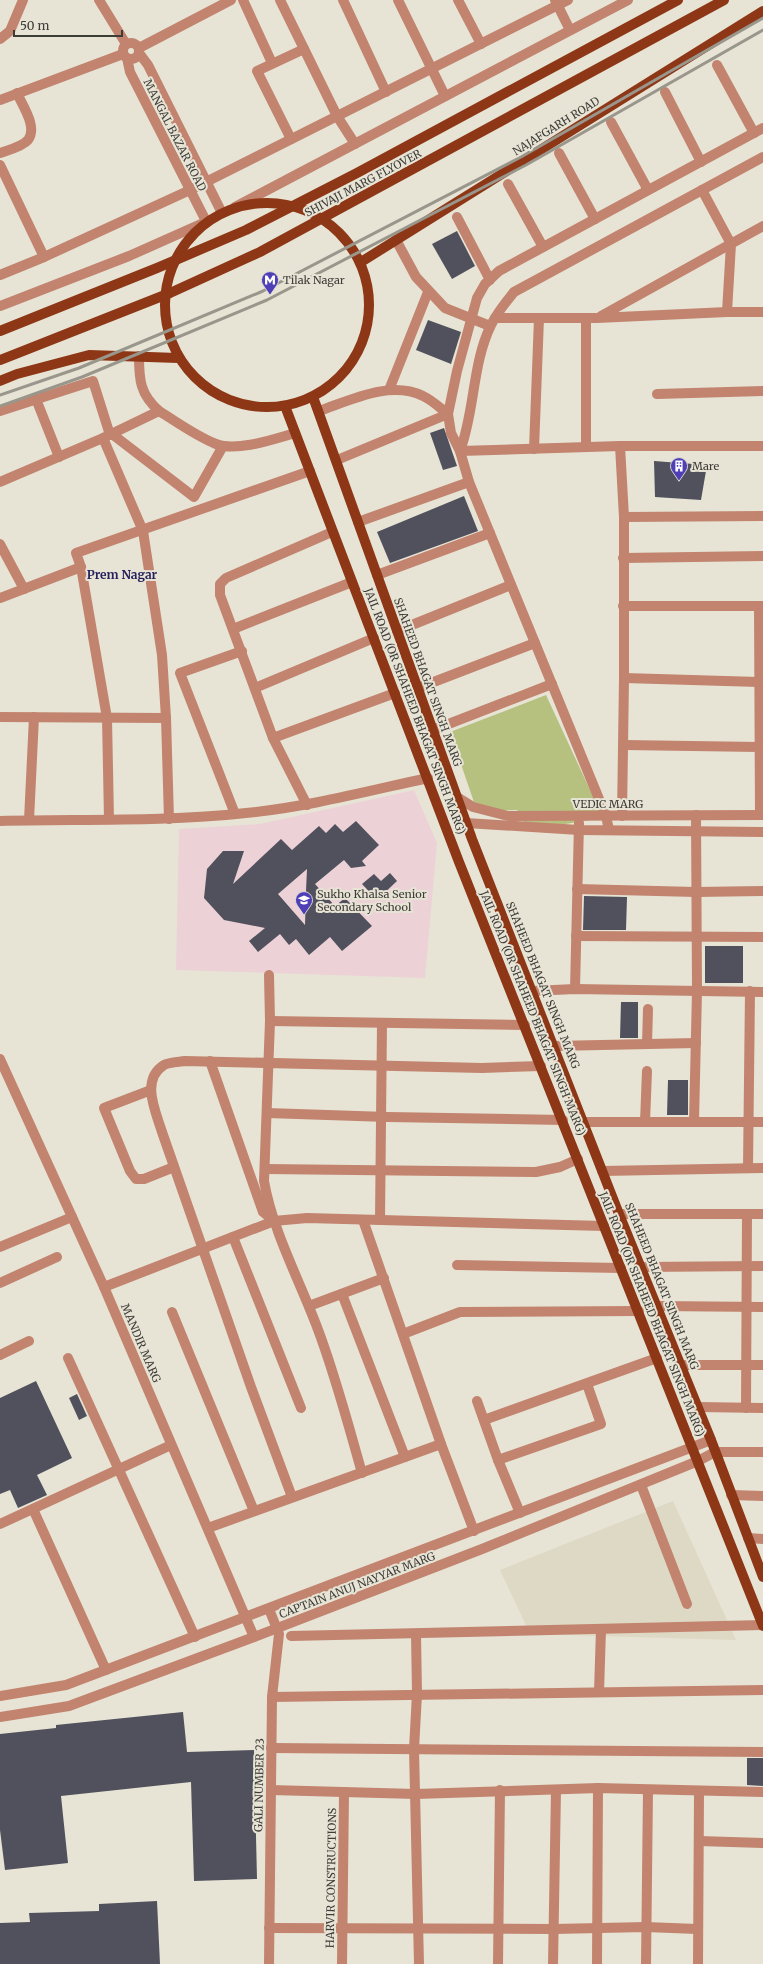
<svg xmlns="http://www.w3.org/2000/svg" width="763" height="1964" font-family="Merriweather,serif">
	<rect width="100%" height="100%" fill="#e7e4d6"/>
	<path fill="#ded9c4" d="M673,1501L736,1640L530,1634L500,1570Z"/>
	<path fill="#ecd2d7" d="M414,790L437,843L425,978L176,970L179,829L260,824Z"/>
	<path fill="#b6c180" d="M546,695L603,818L528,830L517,810L477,811L450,732Z"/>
	<g fill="#50515c" fill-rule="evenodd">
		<path d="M457,231L475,266L452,279L432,244Z"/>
		<path d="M428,320L461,332L451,364L416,350Z"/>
		<path d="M444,428L457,466L443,470L430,433Z"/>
		<path d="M654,461L707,465L701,500L655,497Z"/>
		<path d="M464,496L478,531L390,563L377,532Z"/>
		<path d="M356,821L379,845L362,861L366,866L351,868L344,860L315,884L335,906L345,898L372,926L342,951L330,937L309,955L296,939L289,945L280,934L258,952L249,941L265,928L224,920L204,898L207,869L223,851H244L233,884L281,839L292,850L319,826L326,833L335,824L343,832ZM307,869L306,891L305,925L278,894Z"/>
		<path d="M390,873L397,881L377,900L362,884L374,874L381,881Z"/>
		<path d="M584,896L627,897L626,930H583Z"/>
		<rect x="705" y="946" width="38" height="37"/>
		<path d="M621,1002H638V1038H620Z"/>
		<path d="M668,1080H688V1115H667Z"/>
		<path d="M36,1381L72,1458L37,1475L47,1495L18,1508L10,1490L0,1494V1398Z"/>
		<path d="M77,1394L87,1416L79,1420L69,1398Z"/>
		<path d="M183,1712L187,1752L254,1750L257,1879L194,1881L191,1782L61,1796L68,1863L5,1870L0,1830V1734L56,1728V1725Z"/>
		<path d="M747,1758H763V1786L747,1785Z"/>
		<path d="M157,1901L160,1964H0V1923L30,1922L29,1913L99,1911V1904Z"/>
	</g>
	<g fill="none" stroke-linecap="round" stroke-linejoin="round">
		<g stroke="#c2846f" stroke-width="10">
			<path d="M99,0L126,44"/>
			<path d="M243,0L272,63"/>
			<path d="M280,0L337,116L355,144"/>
			<path d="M343,0L386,92"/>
			<path d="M398,0L445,96"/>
			<path d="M458,0L481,44"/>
			<path d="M555,0L570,30"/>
			<path d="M0,39L10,31L23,0"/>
			<circle cx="131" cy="51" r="8"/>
			<path d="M139,48L231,0"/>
			<path d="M139,53L148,65L222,213"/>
			<path d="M127,58L130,72L206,221"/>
			<path d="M717,65L754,133"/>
			<path d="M665,92L701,162"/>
			<path d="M0,100L123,54"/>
			<path d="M611,122L648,190"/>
			<path d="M291,139L257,71L304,49"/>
			<path d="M0,153C8,150 22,147 28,140C38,127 22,105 17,93"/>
			<path d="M559,153L595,219"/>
			<path d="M0,165L44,257"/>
			<path d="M508,184L543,247"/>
			<path d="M702,190L731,244L727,312"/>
			<path d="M235,207L628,0"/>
			<path d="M457,217L490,280"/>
			<path d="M396,240L416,277L445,308L490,326"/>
			<path d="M0,275L44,257L190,190L568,0"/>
			<path d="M0,306L129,256L201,224"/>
			<path d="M601,316L763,226"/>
			<path d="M495,318H597L727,312H763"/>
			<path d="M139,356C139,380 140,394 159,411C177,422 196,436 216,444C237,452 274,439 295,433"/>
			<path d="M389,390L428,292"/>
			<path d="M657,394L763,391"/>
			<path d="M36,399L59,457"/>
			<path d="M0,411L93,381L110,435"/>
			<path d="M319,411C351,400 390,380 423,396C432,400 440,408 448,414"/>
			<path d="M112,434L194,497L223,446"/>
			<path d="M103,438L143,531L162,655L166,718L169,819"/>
			<path d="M620,446L624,517V678L622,816"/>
			<path d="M586,447V318"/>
			<path d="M534,449L539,318"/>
			<path d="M460,451C475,411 472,364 491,325C497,313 505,303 514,292L763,157"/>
			<path d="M460,451L620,446H763"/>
			<path d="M337,460L448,414"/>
			<path d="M0,482L103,438L159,411"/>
			<path d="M624,517L763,516"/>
			<path d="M358,522L469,482"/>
			<path d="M0,544L24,589"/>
			<path d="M623,558L763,556"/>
			<path d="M377,575L490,533"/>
			<path d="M0,598L81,567"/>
			<path d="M623,606H763"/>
			<path d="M759,606L760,815"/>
			<path d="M233,629L352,582"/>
			<path d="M397,631L511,585"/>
			<path d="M624,678L759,682"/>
			<path d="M255,688L374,638"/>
			<path d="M418,688L535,643"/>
			<path d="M0,717L166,718"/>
			<path d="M433,730L552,684"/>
			<path d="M273,738L395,693"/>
			<path d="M624,745L759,747"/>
			<path d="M457,797L473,807L508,816L763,815"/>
			<path d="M307,805L273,738L220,595V584L226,578L332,532"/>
			<path d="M235,814L180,673L242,651"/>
			<path d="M696,815L697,991L694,1122H763"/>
			<path d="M109,819L107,718L81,567L76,553L310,471"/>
			<path d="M29,820L34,717"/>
			<path d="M0,821C82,819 164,822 246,813C308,807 368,791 428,778"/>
			<path d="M466,823L579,830L763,832"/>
			<path d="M609,830L606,816L469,482L460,451L451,433L448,414L457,371L477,298L485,284L499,271L763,128"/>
			<path d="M577,889L696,892L763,891"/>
			<path d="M576,936L763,937"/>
			<path d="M269,975L270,1021L264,1181C273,1232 299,1279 317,1327C335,1374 348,1424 362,1473"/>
			<path d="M575,989L579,823"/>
			<path d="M532,991L575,989L763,992"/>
			<path d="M270,1021L525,1025"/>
			<path d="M647,1044L648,1009"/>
			<path d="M554,1046L696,1043"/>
			<path d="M0,1059L104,1287L254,1637"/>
			<path d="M210,1061L263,1212L274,1221"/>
			<path d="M151,1090L104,1108L130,1171L136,1179H144L174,1167"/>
			<path d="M267,1113L387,1117L563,1120"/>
			<path d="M583,1122H694"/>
			<path d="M645,1122L647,1071"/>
			<path d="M748,1168L750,991"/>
			<path d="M265,1169L536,1172L560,1167L578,1159"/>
			<path d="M602,1171L763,1168"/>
			<path d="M619,1214H763"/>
			<path d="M363,1220L441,1444L474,1531"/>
			<path d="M380,1220L382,1023"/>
			<path d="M233,1237L301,1408"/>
			<path d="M0,1247L72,1217"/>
			<path d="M457,1265L621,1268"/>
			<path d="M641,1267L763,1266"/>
			<path d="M0,1283L57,1257"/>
			<path d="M104,1287L274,1221L307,1218L604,1226"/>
			<path d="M342,1294L405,1457"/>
			<path d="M309,1306L384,1278"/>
			<path d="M657,1306L763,1307"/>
			<path d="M172,1312L254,1511"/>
			<path d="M403,1334L460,1312L639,1311"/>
			<path d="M0,1355L29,1341"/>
			<path d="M68,1358L195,1637"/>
			<path d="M681,1365H763"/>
			<path d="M477,1401L498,1460L520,1513"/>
			<path d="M698,1407L763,1408"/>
			<path d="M746,1408L747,1214"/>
			<path d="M484,1420L657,1358"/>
			<path d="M498,1460L601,1424L587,1384"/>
			<path d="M641,1485L687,1604"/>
			<path d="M731,1495L763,1496"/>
			<path d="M292,1497L251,1387L162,1132C156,1112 140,1080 164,1065C169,1062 179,1062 185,1061L482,1068L541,1066"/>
			<path d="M33,1509L106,1670"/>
			<path d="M0,1524L171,1445"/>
			<path d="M208,1528L441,1444"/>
			<path d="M748,1538L763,1539"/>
			<path d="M416,1634L417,1694L414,1749L419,1964"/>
			<path d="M291,1636L763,1625"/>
			<path d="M599,1692L601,1629"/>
			<path d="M0,1696L66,1685L711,1440"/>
			<path d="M272,1697L763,1690"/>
			<path d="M0,1717L69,1706L254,1637L482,1549L698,1461L715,1452H763"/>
			<path d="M271,1748L763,1752"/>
			<path d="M271,1790L416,1794L598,1788L763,1792"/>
			<path d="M699,1841L763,1843"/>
			<path d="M269,1928L554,1929L646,1927L697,1929"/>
			<path d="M269,1964L272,1697L279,1634L269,1609"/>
			<path d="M342,1964L344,1793"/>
			<path d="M498,1964L500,1790"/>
			<path d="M553,1964L556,1790"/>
			<path d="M597,1964L598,1788"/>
			<path d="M646,1964L648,1791"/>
			<path d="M698,1964L699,1792"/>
		</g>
		<g stroke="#8d3716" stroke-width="10">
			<circle cx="267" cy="305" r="102"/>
			<path d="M361,262L763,11"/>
			<path d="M0,381L17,374L89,355L178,358"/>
			<path d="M313,397L472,839L619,1214L711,1440L763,1577"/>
			<path d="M285,406L459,862L763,1626"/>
		</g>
		<g stroke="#99968c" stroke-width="3">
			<path d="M0,395L79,368L263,291L521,157L763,18"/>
			<path d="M0,406L82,377L267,300L526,165L763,30"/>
		</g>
		<g stroke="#8d3716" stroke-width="10">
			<path d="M0,331L157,268L246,230L357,173L678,0"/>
			<path d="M0,360L170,293L260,252L724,0"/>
		</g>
	</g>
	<defs>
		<g id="metro-pin" transform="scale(0.9)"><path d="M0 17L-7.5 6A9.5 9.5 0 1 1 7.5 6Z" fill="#4e3fb6" stroke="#e7e4d6"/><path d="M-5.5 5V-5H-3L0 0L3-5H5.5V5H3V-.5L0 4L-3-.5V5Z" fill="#fff"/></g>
		<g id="building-pin" transform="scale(0.9)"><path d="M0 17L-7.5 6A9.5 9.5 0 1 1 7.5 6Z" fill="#4e3fb6" stroke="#e7e4d6"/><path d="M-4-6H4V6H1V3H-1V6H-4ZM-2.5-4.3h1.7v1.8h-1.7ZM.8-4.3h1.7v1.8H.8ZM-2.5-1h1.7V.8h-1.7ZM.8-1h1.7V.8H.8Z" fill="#fff"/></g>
		<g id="school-pin" transform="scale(0.9)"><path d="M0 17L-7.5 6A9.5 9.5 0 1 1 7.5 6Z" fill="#4e3fb6" stroke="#e7e4d6"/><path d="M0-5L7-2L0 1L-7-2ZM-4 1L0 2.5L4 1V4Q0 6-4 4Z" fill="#fff"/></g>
	</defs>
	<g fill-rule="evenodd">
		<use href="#metro-pin" x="270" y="280"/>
		<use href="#building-pin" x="679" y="466"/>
		<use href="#school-pin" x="304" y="900"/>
	</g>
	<g text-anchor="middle" stroke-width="4" stroke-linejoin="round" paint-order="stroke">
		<g font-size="11" fill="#3e3c37" stroke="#e7e4d6">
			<text transform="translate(556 126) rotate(-32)" y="4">NAJAFGARH ROAD</text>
			<text transform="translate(175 135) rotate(63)" y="4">MANGAL BAZAR ROAD</text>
			<text transform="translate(363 183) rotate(-28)" y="4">SHIVAJI MARG FLYOVER</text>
			<text transform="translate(428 682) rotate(70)" y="4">SHAHEED BHAGAT SINGH MARG</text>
			<text transform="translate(415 711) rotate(69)" y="4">JAIL ROAD (OR SHAHEED BHAGAT SINGH MARG)</text>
			<text x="608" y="808">VEDIC MARG</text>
			<text transform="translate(543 985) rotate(68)" y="4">SHAHEED BHAGAT SINGH MARG</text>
			<text transform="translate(533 1013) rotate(68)" y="4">JAIL ROAD (OR SHAHEED BHAGAT SINGH MARG)</text>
			<text transform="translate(662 1286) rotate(68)" y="4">SHAHEED BHAGAT SINGH MARG</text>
			<text transform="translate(652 1314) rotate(68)" y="4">JAIL ROAD (OR SHAHEED BHAGAT SINGH MARG)</text>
			<text transform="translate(141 1343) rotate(67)" y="4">MANDIR MARG</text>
			<text transform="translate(357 1585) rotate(-21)" y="4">CAPTAIN ANUJ NAYYAR MARG</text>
			<text transform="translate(259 1785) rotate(-89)" y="4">GALI NUMBER 23</text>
			<text transform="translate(331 1878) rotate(-89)" y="4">HARVIR CONSTRUCTIONS</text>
		</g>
		<g font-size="11" fill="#3e3c37" stroke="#e7e4d6" text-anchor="start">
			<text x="283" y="284">Tilak Nagar</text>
			<text x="692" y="470">Mare</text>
			<text x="317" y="898">Sukho Khalsa Senior<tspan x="317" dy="13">Secondary School</tspan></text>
		</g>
		<g font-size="12" font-weight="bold" fill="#26205a" stroke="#e7e4d6">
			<text x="122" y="579">Prem Nagar</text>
		</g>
	</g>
	<path d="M14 30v6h108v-6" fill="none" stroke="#3e3c37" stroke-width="2"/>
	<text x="20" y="30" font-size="12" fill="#3e3c37" stroke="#e7e4d6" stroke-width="3" paint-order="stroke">50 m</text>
</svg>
